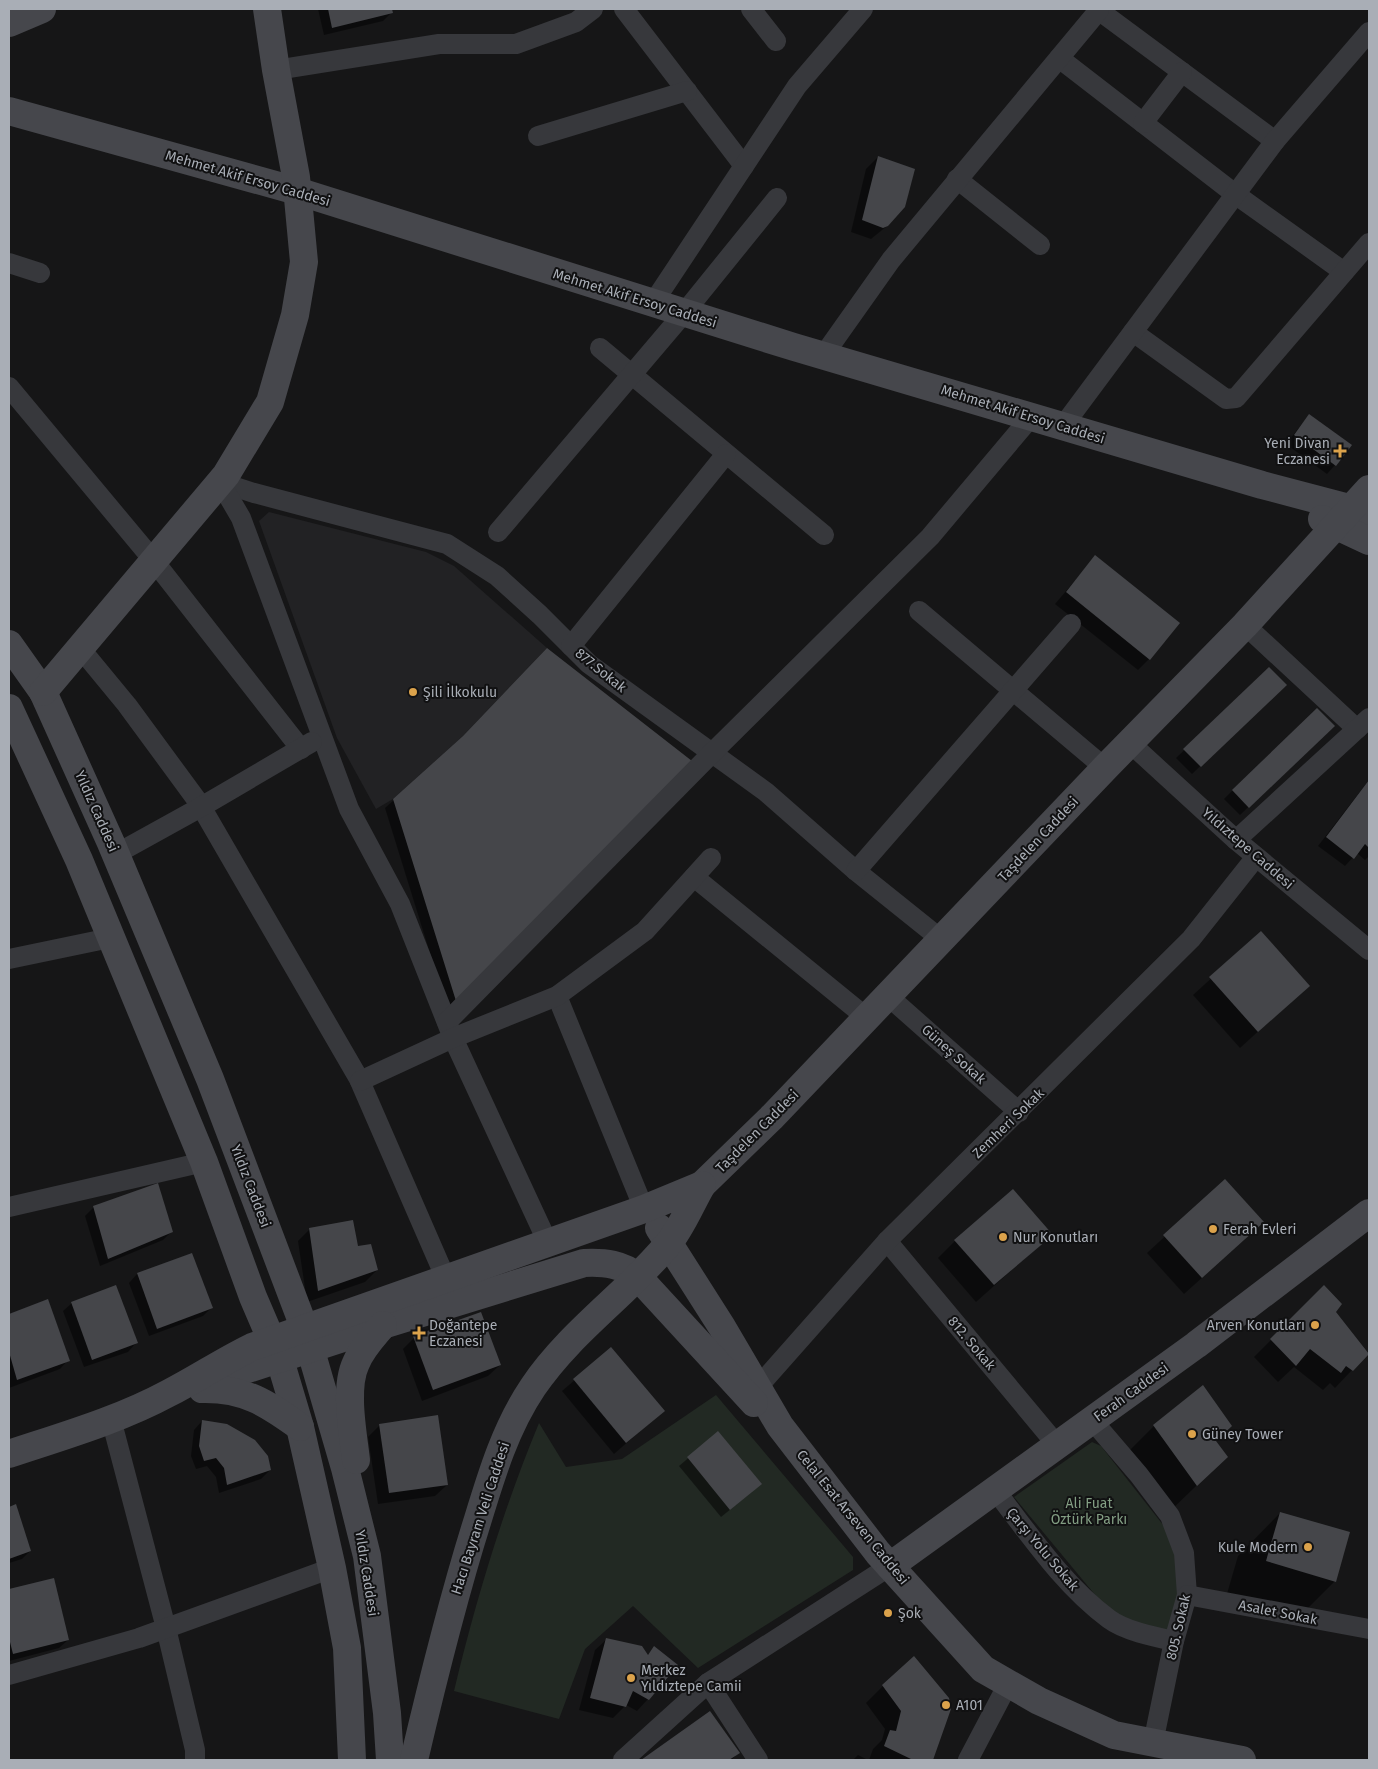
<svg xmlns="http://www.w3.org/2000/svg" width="1378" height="1769" font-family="'Fira Sans',sans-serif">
	<rect width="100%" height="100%" fill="#161617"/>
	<path fill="#222224" d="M269,512L426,552L454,566L547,648L463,736L393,799L376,809L337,738L259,521Z"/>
	<g fill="#222923">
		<path d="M716,1395L853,1557V1570L698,1668L633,1606L585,1649L559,1719L454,1691C476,1599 503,1510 539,1423L566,1467L622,1459Z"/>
		<path d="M1092,1442L1101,1446L1171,1535L1181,1580L1170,1631L1136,1624L1106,1608L1014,1497Z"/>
	</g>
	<g fill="#0007">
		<path d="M318,9H390L391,13L383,21L324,35Z"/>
		<path d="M878,157L887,226L871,239L851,232L866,169Z"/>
		<path d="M1309,415L1335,465L1327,474L1286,444Z"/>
		<path d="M1095,557L1149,659L1138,670L1055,604Z"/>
		<path d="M1269,669L1285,685L1192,774L1176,758Z"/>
		<path d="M1333,726L1240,815L1224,799L1233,790Z"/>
		<path d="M461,740L690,761L447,1008L385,808Z"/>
		<path d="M1369,780V856L1365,860L1357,853L1345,866L1318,846Z"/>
		<path d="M1261,933L1308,986L1240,1048L1193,995Z"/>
		<path d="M1225,1181L1245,1239L1184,1294L1147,1253Z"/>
		<path d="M94,1207L172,1231L163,1240L100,1266L85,1216Z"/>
		<path d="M309,1230L357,1248L377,1270L365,1282L307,1302L298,1241Z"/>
		<path d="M1051,1235L976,1302L938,1258L955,1241Z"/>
		<path d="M191,1254L211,1308L203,1316L149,1336L129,1283L137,1274Z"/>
		<path d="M1324,1287L1335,1312L1352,1370L1335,1388L1330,1383L1323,1390L1294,1367L1278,1382L1254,1357Z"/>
		<path d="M47,1300L68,1360L60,1369L9,1388V1316Z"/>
		<path d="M72,1303L136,1343L128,1352L84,1367L63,1311Z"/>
		<path d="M414,1338L500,1365L488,1376L422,1401L403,1349Z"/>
		<path d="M611,1349L663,1411L614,1454L562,1391Z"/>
		<path d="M202,1421L270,1470L261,1479L219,1493L216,1477L207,1466L196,1469L191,1456L194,1430Z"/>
		<path d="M380,1425L447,1485L435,1496L378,1504L368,1437Z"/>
		<path d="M1154,1426L1215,1442L1226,1457L1163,1518L1121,1459Z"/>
		<path d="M718,1433L752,1492L721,1517L679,1466Z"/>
		<path d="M15,1506L30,1551L22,1559L9,1563V1508Z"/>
		<path d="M1280,1513L1335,1581L1292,1624L1224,1604L1238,1556Z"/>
		<path d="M53,1580L68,1640L59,1648L9,1661V1591Z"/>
		<path d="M607,1639L647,1656L654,1648L648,1699L637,1711L626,1705L613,1718L579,1710L595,1650Z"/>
		<path d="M883,1686L950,1709L931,1760H869L873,1749L882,1740L885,1729L866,1703Z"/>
		<path d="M709,1713L738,1753L731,1760H643Z"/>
		<path d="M858,1755L868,1760H853Z"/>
	</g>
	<g fill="#45464a">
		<path d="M328,9H392L393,13L332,28Z"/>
		<path d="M878,156L915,169L905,207L888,226L883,228L862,220Z"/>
		<path d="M1309,414L1352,445L1336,466L1294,435Z"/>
		<path d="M1095,555L1180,623L1150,660L1066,592Z"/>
		<path d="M547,648L692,761L456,1001L393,799L463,736Z"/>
		<path d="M1269,667L1287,685L1201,767L1183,749Z"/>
		<path d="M1317,708L1335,726L1249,808L1232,790Z"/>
		<path d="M1369,780V848L1365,844L1354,859L1326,837Z"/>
		<path d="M1261,931L1310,986L1258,1032L1209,977Z"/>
		<path d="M1225,1179L1264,1222L1202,1278L1163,1235Z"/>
		<path d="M158,1183L173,1232L108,1259L93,1206Z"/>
		<path d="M1013,1189L1053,1235L994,1285L954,1240Z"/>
		<path d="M353,1220L358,1246L371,1244L378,1270L318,1291L309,1228Z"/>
		<path d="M192,1253L213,1308L157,1329L137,1273Z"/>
		<path d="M116,1285L138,1343L92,1360L71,1302Z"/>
		<path d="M1324,1285L1342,1304L1336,1312L1369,1354L1353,1371L1346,1366L1341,1373L1310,1349L1296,1366L1270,1339Z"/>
		<path d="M48,1299L70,1361L17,1380L9,1352V1314Z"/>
		<path d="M481,1312L501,1365L433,1390L413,1336Z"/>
		<path d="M611,1347L665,1411L626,1443L573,1379Z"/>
		<path d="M1203,1385L1232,1426L1216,1441L1228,1457L1197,1486L1153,1425Z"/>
		<path d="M438,1415L448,1485L389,1493L379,1424Z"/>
		<path d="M202,1420L227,1424L255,1440L268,1456L271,1470L227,1485L224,1468L216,1458L204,1461L199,1446Z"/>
		<path d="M718,1431L762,1484L730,1510L687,1457Z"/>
		<path d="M16,1504L31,1551L9,1559V1507Z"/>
		<path d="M1280,1512L1350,1532L1336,1582L1266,1561Z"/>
		<path d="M54,1578L69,1640L13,1654L9,1638V1589Z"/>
		<path d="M606,1638L642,1646L648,1655L654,1646L678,1665L649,1700L633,1691L626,1707L590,1698Z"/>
		<path d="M914,1656L949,1698L951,1709L933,1760H913L884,1746L890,1730L896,1731L901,1711L882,1685Z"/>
		<path d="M710,1711L740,1753L729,1760H641Z"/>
	</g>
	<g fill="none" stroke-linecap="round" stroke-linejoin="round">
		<g stroke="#37383c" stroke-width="20">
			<path d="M624,9L744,166"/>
			<path d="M751,9L776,41"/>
			<path d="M1097,9L1275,141"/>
			<path d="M1059,58L1235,194L1344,272"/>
			<path d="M276,70L439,44H516L576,22L593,9"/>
			<path d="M1143,123L1182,72"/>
			<path d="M538,136L687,91"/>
			<path d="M957,179L1040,245"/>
			<path d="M9,263L40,273"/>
			<path d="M653,303L797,86L863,9"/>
			<path d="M1133,332L1226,399L1236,398L1369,243"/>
			<path d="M600,348L824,535"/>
			<path d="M823,356L891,260L1099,10"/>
			<path d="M9,387L154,561L301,749"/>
			<path d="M1063,426L1275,141L1369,32"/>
			<path d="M220,482L254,493L447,544L497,576L540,615L589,664L766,792L856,871L942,940"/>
			<path d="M220,482L241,518L349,809L400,904L453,1038L548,1243"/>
			<path d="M498,532L684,313L777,198"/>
			<path d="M919,611L1105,768"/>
			<path d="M1245,625L1357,729"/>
			<path d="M571,646L726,454"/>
			<path d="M80,648L127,705L199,803L359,1079L446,1279"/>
			<path d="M1130,743L1236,840L1369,950"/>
			<path d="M1236,840L1369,718"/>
			<path d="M116,854L201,807L312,742"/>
			<path d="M856,871L1071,624"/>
			<path d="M694,877L867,1018"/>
			<path d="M9,959L110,938"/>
			<path d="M557,996L644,1209"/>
			<path d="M888,996L1019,1112"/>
			<path d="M447,1022L712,753L930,537L1031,417"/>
			<path d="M360,1081L453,1038L557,996L645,931L711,858"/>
			<path d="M9,1207L204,1162"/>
			<path d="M887,1241L1057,1445"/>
			<path d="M758,1387L887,1241L1191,939L1256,857"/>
			<path d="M111,1419L166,1628L195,1750V1760"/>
			<path d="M1092,1420L1139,1475L1170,1516L1184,1553L1187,1595L1174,1641L1153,1743"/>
			<path d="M995,1490C1030,1535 1063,1585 1109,1619C1125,1631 1155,1637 1174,1641"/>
			<path d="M1187,1595L1369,1629"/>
			<path d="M9,1675L139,1638L332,1568"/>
			<path d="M708,1683L758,1760"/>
			<path d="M623,1760L708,1683L890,1566"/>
			<path d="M968,1760L1008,1684"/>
		</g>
		<g stroke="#46474c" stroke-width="28">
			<path d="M9,23L42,9"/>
			<path d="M9,111L297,191L794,347L1262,485L1353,509L1369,516"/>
			<path d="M1322,519L1369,541"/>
			<path d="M9,644L43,692L111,843L210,1079L304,1327L345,1468L367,1556L387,1713L390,1760"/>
			<path d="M43,692L226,475L270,402L295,315L304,262L296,177L276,70L267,9"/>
			<path d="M9,708L79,860L204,1162L253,1297L280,1360L300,1427L332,1568L347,1648L352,1760"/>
			<path d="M702,1185L771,1118L1105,768L1245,625L1369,489"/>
			<path d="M659,1228L722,1327L780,1426L878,1553L983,1669L1039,1701L1114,1735L1242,1760"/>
			<path d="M217,1379L383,1325L584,1263C605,1262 622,1264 638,1277L754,1403"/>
			<path d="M202,1389C244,1388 267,1403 300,1427"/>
			<path d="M9,1454C63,1436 119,1420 169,1393C198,1378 223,1361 252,1347L644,1209L702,1185C691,1204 682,1227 668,1244C626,1295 571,1331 533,1387C506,1427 492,1473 478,1519C453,1598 433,1679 414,1760"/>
			<path d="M356,1460C353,1433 344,1388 356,1363C362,1348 373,1337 383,1325"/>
			<path d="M890,1566L1196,1345L1369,1213"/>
		</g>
	</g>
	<g fill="#dba24b" stroke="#111112" stroke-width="2">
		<path d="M1337.5 443.5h5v5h5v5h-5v5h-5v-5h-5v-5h5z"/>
		<circle cx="413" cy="692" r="5"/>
		<circle cx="1213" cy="1229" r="5"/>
		<circle cx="1003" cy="1237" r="5"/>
		<circle cx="1315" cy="1325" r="5"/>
		<path d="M416.5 1325.5h5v5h5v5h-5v5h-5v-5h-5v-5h5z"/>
		<circle cx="1192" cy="1434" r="5"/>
		<circle cx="1308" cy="1547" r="5"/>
		<circle cx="888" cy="1613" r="5"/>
		<circle cx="631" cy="1678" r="5"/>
		<circle cx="946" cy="1705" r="5"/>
	</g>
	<g text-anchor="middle" stroke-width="4" stroke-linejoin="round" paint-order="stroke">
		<g font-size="14" fill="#a9aeb6" stroke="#111112">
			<text transform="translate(248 178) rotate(16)" y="5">Mehmet Akif Ersoy Caddesi</text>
			<text transform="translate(635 298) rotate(17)" y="5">Mehmet Akif Ersoy Caddesi</text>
			<text transform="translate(1023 414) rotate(17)" y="5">Mehmet Akif Ersoy Caddesi</text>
			<text transform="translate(601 670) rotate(39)" y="5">877.Sokak</text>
			<text transform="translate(97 811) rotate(66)" y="5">Yıldız Caddesi</text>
			<text transform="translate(1038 839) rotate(-47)" y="5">Taşdelen Caddesi</text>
			<text transform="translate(1248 848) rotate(41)" y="5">Yıldıztepe Caddesi</text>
			<text transform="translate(954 1054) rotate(42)" y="5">Güneş Sokak</text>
			<text transform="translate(1008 1123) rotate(-44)" y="5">Zemheri Sokak</text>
			<text transform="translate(757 1131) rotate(-45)" y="5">Taşdelen Caddesi</text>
			<text transform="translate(251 1186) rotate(69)" y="5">Yıldız Caddesi</text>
			<text transform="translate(972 1343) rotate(50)" y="5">812. Sokak</text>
			<text transform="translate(1131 1392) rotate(-36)" y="5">Ferah Caddesi</text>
			<text transform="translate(853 1517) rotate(51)" y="5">Celal Esat Arseven Caddesi</text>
			<text transform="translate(480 1518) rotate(-72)" y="5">Hacı Bayram Veli Caddesi</text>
			<text transform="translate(1043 1549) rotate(50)" y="5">Çarşı Yolu Sokak</text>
			<text transform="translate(367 1573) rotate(81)" y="5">Yıldız Caddesi</text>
			<text transform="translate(1278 1612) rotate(11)" y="5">Asalet Sokak</text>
			<text transform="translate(1178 1627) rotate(-77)" y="5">805. Sokak</text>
		</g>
		<g font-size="14" fill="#a9aeb6" stroke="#111112" text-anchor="start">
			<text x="1330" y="448" text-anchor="end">Yeni Divan<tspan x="1330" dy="16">Eczanesi</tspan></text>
			<text x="423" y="697">Şili İlkokulu</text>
			<text x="1223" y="1234">Ferah Evleri</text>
			<text x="1013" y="1242">Nur Konutları</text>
			<text x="429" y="1330">Doğantepe<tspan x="429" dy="16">Eczanesi</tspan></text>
			<text x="1305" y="1330" text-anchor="end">Arven Konutları</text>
			<text x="1202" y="1439">Güney Tower</text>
			<text x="1298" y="1552" text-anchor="end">Kule Modern</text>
			<text x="898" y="1618">Şok</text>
			<text x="641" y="1675">Merkez<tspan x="641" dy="16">Yıldıztepe Camii</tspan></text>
			<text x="956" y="1710">A101</text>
		</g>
		<g font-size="14" fill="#839e83" stroke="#111112">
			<text x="1089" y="1508">Ali Fuat<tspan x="1089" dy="16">Öztürk Parkı</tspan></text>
		</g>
	</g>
	<rect width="1378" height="1769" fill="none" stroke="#a9aeb6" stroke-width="20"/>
</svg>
